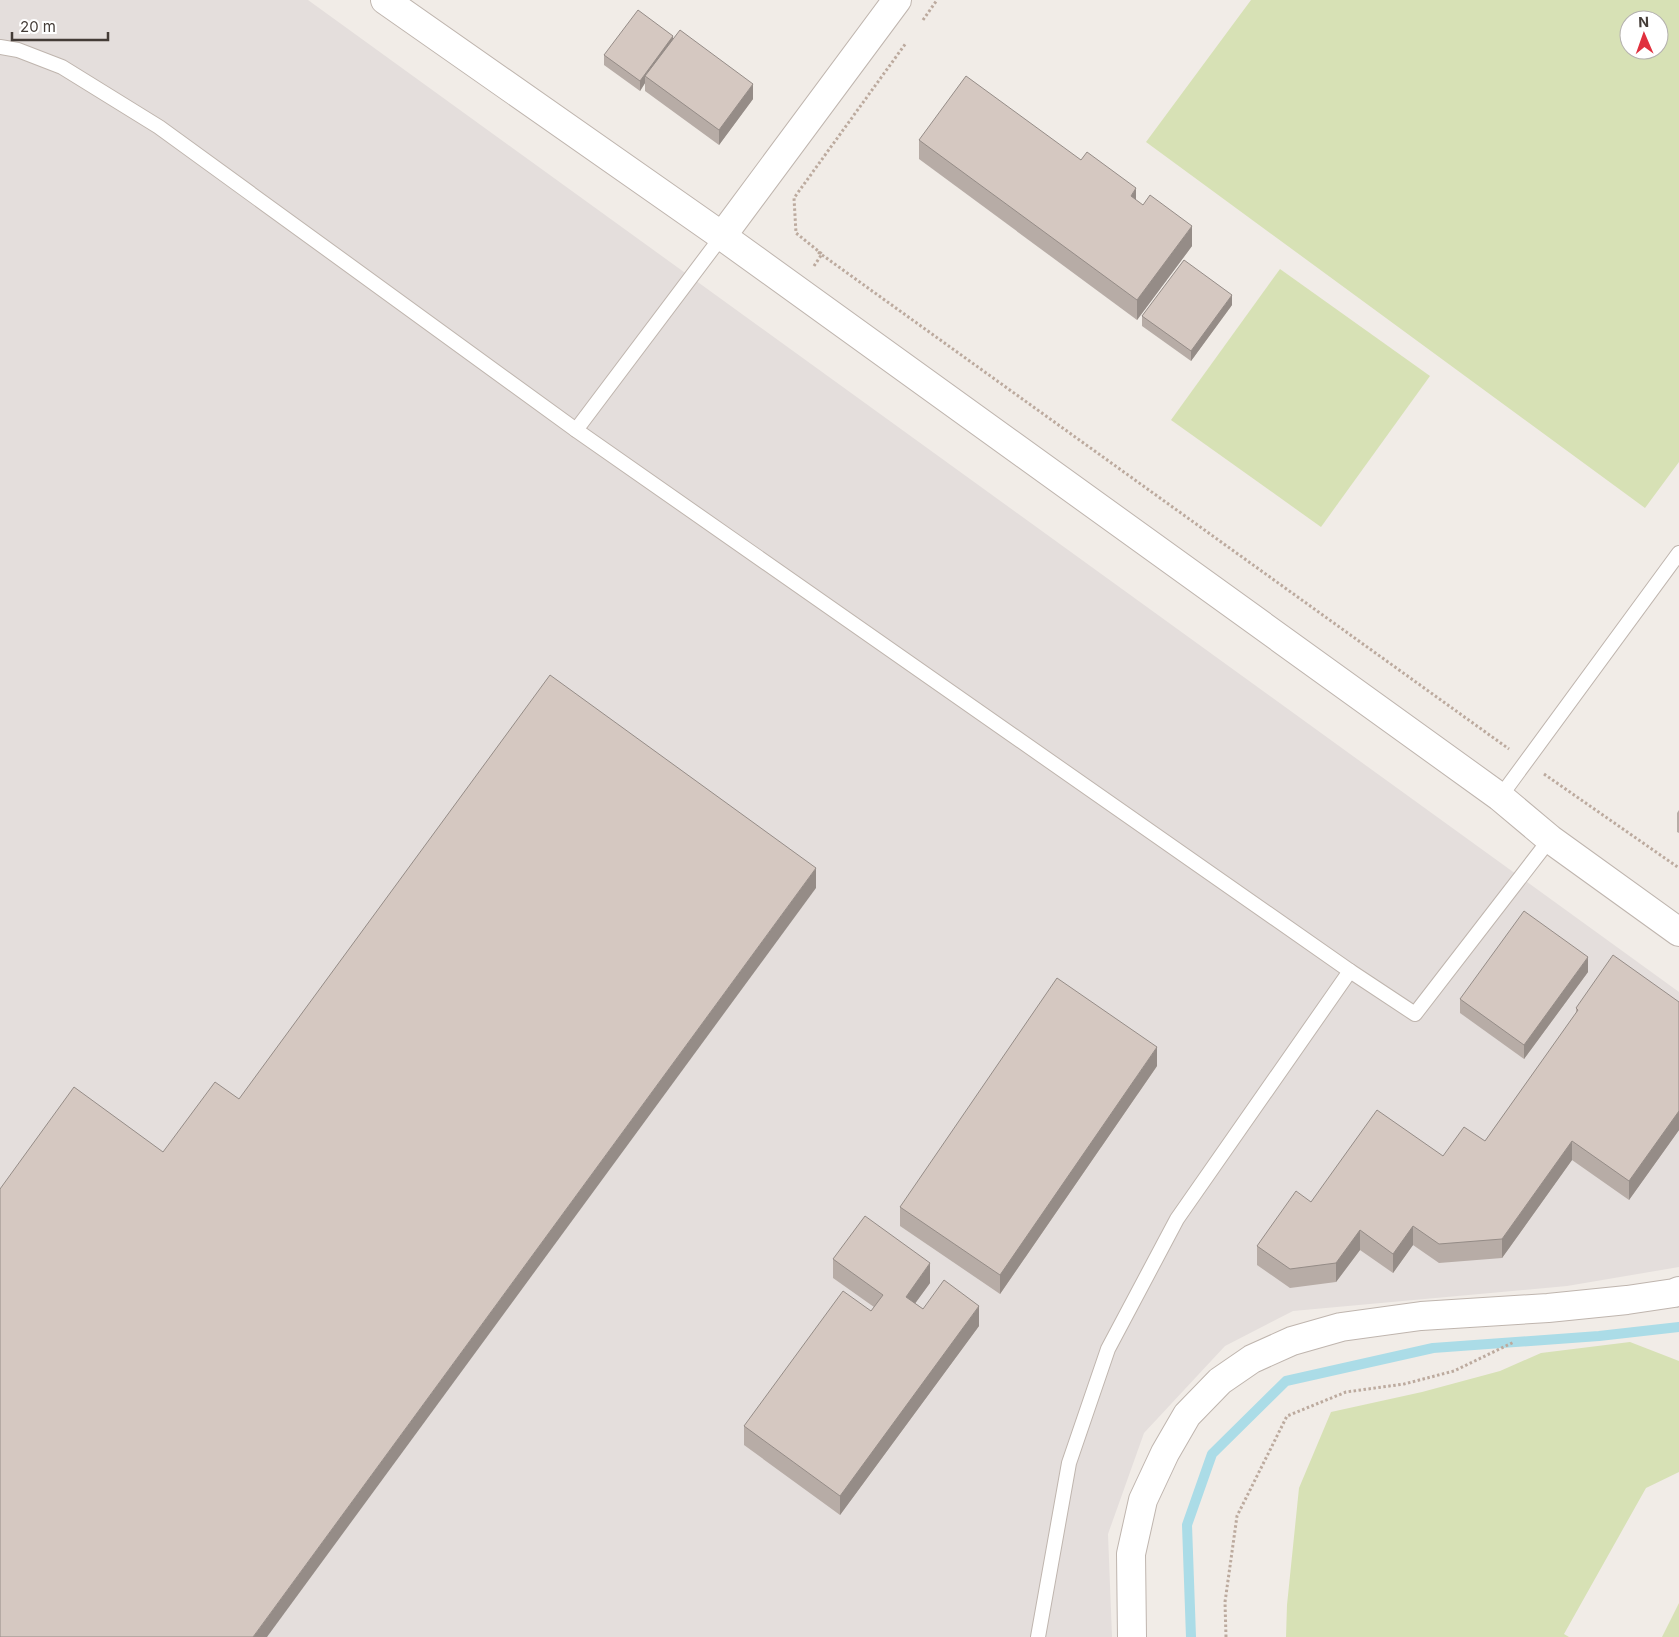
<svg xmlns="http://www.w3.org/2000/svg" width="1679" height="1637" font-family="Inter,sans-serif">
	<rect width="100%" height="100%" fill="#f1ece7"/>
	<path fill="#e4dedc" d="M0,0H308L1679,992V1267L1567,1286L1293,1311L1225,1346L1144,1433L1108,1534L1112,1637H0Z"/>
	<g fill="#d7e1b5" fill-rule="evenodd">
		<path d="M1251,0H1679V462L1645,508L1146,142ZM1629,20H1659V50H1629Z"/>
		<path d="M1280,269L1430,376L1321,527L1171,420Z"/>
		<path d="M1630,1342L1679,1361V1472L1646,1488L1564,1634L1569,1637H1286L1287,1605L1299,1488L1331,1412L1422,1392L1500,1371L1541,1353Z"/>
		<path d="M1679,1603V1637H1662Z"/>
	</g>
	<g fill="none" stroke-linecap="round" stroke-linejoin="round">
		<path stroke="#abdce7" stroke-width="10" d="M1191,1637L1187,1525L1212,1454L1286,1381L1433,1348L1599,1336L1679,1327"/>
		<g stroke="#bfb5ae" stroke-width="16">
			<g id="service">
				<path d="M0,47L18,50L62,67L159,127L576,430L1350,971L1415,1014L1550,839"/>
				<path d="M576,430L722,236"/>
				<path d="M1500,797L1679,553"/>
				<path d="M1038,1637L1069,1463L1108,1349L1177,1219L1350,971"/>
			</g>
		</g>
		<g stroke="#bfb5ae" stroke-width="30">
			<g id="tertiary">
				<path d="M385,0L722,236L1500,797L1550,839L1679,932"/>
				<path d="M722,236L897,0"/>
				<path d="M1132,1637L1131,1554L1143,1500L1165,1453L1187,1415L1220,1381L1252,1359L1292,1341L1341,1327L1421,1316L1548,1308L1627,1300L1674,1293L1679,1291"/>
			</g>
		</g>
		<g stroke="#bcaa9e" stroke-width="3" stroke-dasharray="2.5 2.5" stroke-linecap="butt">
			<path d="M923,20L937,0"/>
			<path d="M818,252L1509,749"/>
			<path d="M814,266L822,254L796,233L794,198L906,43"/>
			<path d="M1544,774L1679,868"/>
			<path d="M1226,1637L1225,1602L1237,1516L1287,1416L1346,1392L1404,1384L1454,1371L1514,1342"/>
		</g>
		<use href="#service" stroke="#fff" stroke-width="14"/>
		<use href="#tertiary" stroke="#fff" stroke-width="28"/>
	</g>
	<g fill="#b7aca6">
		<path d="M673,40L753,99L719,145L645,91V83L640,91L604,65V55Z"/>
		<path d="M919,140L1136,200L1192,246L1137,320L919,159Z"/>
		<path d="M1232,305L1191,361L1142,326V316Z"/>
		<path d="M1679,810V833L1677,832V813Z"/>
		<path d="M1588,972L1524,1059L1460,1013V999Z"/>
		<path d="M1679,1002V1130L1629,1200L1572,1160L1502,1258L1439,1263L1413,1245L1393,1273L1360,1250L1336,1282L1290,1288L1257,1265V1246L1311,1202L1485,1141L1576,1014V1008Z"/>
		<path d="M1157,1066L1000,1294L900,1226V1207Z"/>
		<path d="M833,1259L930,1283L915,1303L923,1309L979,1326L840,1515L744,1445V1426L871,1311L874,1307L833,1278Z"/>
	</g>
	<g fill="#958c87">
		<path d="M673,36V46L645,76V83L640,91V81Z"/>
		<path d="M753,84V99L719,145V130Z"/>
		<path d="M1136,188V208L1131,196Z"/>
		<path d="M1192,226V246L1137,320V300Z"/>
		<path d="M1232,295V305L1191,361V351Z"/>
		<path d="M816,868V888L267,1637H253Z"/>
		<path d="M1588,957V972L1524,1059V1045Z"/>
		<path d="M1157,1047V1066L1000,1294V1275Z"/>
		<path d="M1679,1111V1130L1629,1200V1181Z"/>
		<path d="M1572,1141V1160L1502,1258V1239Z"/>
		<path d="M1413,1226V1245L1393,1273V1254Z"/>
		<path d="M1360,1230V1250L1336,1282V1263Z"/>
		<path d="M930,1263V1283L906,1316V1297Z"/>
		<path d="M979,1306V1326L840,1515V1496Z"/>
	</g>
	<g fill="#d5c8c1" stroke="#958c87">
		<path d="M638,10L673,36L640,81L604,55Z"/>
		<path d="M680,30L753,84L719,130L645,76Z"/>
		<path d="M966,76L1081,160L1087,152L1136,188L1131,196L1143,205L1150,195L1192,226L1137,300L919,140Z"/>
		<path d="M1184,260L1232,295L1191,351L1142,316Z"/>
		<path d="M550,675L816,868L253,1637H0V1189L74,1087L163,1152L215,1082L239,1099Z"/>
		<path d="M1524,911L1588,957L1524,1045L1460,999Z"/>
		<path d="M1613,955L1679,1002V1111L1629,1181L1572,1141L1502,1239L1439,1244L1413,1226L1393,1254L1360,1230L1336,1263L1290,1269L1257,1246L1296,1191L1311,1202L1377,1110L1443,1156L1464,1127L1485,1141L1578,1010L1576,1008Z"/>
		<path d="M1057,978L1157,1047L1000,1275L900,1207Z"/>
		<path d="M865,1216L930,1263L906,1297L923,1309L944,1280L979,1306L840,1496L744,1426L843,1291L871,1311L883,1295L833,1259Z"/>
	</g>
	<g transform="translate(1644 35) rotate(358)"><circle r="24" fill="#ffffff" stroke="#b4b1af"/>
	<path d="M0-4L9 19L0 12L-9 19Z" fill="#e0303e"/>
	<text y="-8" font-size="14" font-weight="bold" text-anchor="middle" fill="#443c37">N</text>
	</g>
	<path d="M12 32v8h96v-8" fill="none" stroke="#443c37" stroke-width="2.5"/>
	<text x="20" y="32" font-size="15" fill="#443c37" stroke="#ffffff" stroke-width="4" paint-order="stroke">20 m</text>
</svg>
